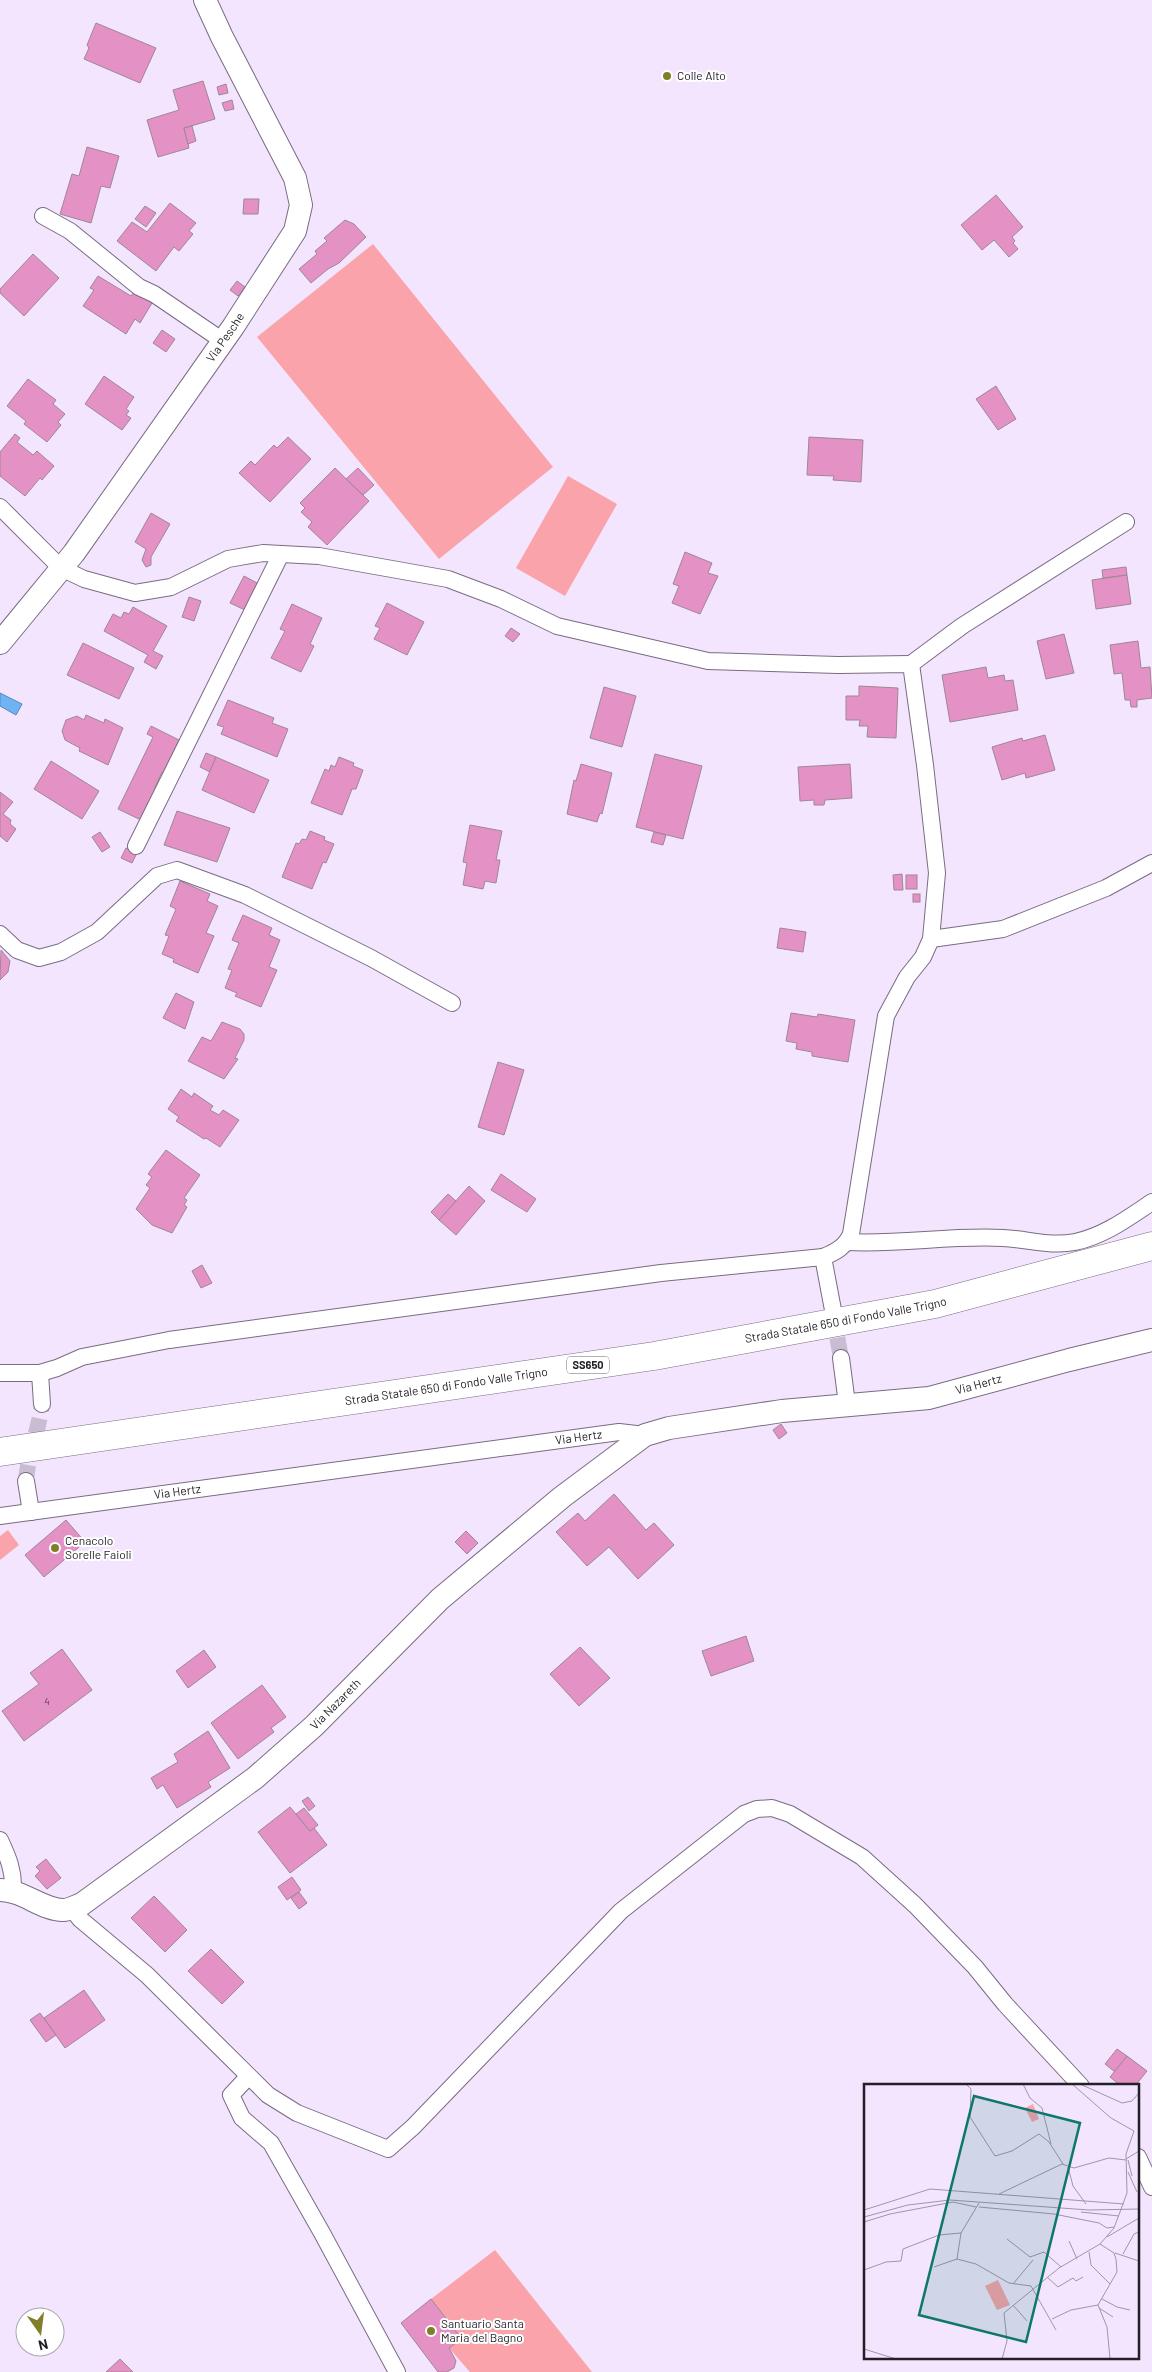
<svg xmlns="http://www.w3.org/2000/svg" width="1152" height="2372" font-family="Barlow,sans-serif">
	<rect width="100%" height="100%" fill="#f3e5fe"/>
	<g fill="#faa3ab">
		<path d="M373,244L553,467L439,559L257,337Z"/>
		<path d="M568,476L617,504L565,596L516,568Z"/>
		<path d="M8,1530L19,1545L0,1560V1536Z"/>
		<path d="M495,2250L592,2372H470L449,2348L461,2339L431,2299Z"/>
	</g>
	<path fill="#6eb4f5" stroke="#5887b7" d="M0,693L22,704L16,715L0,706Z"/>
	<g fill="#e492c5" stroke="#9f8695">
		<path d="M96,23L156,48L140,83L84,59L89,48L87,45Z"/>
		<path d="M203,81L215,119L184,128L189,148L158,157L147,120L179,110L173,90Z"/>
		<path d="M226,84L228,93L219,95L217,87Z"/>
		<path d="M232,100L234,109L225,111L222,103Z"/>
		<path d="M192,126L196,141L188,144L184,128Z"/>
		<path d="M87,147L119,156L110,188L101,186L91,223L60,214L72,174L79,176Z"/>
		<path d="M996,195L1023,227L1012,237L1015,241L1013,243L1018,249L1009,257L994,240L982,250L961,225Z"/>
		<path d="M244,199H259L258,214H243Z"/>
		<path d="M170,203L196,223L189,231L193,234L179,251L174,247L156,271L117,241L132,222L147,232Z"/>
		<path d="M145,206L156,213L146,227L135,219Z"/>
		<path d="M345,220L354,224L366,237L339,263L328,269L311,283L299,269L317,254L315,251L327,241L324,238Z"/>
		<path d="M33,254L59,278L24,316L0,293V289Z"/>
		<path d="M98,276L131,296L134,292L152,303L140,323L135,319L126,334L83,306L94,290L90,288Z"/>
		<path d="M237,281L245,287L238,296L230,290Z"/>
		<path d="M162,330L175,339L166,352L153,343Z"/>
		<path d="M104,376L134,397L126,409L129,411L126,415L131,418L122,430L85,404Z"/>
		<path d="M28,379L56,400L53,404L65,414L58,422L61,425L47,442L24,424L26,421L7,406Z"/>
		<path d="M996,386L1016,419L998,430L976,399Z"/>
		<path d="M15,434L20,438L17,442L33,455L37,451L54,466L42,480L40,478L25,496L0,476V452Z"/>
		<path d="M288,437L311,459L270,502L239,473L251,461L255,465L274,445L277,448Z"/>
		<path d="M809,437L863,440L861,482L833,480L834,476L807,475Z"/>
		<path d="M335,468L369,501L327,545L308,527L312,522L301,512L305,508L300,503Z"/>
		<path d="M358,468L374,485L363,495L346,479Z"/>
		<path d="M151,513L170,524L151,557V565L146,567L142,560L146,549L135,542Z"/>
		<path d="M685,552L712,563L708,573L718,576L700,614L672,603L679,586L673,584Z"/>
		<path d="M1126,567L1127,575L1103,578L1102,570Z"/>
		<path d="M1127,575L1131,604L1096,609L1092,580Z"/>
		<path d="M244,576L259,584L245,610L230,603Z"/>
		<path d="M189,597L201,601L194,621L182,617Z"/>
		<path d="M387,603L424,622L407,655L374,639L380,628L375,626Z"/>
		<path d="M292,604L322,618L310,644L314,646L301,672L271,658L285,631L280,629Z"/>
		<path d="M133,607L167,626L153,651L163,656L156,669L144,662L148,655L104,631L113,614L121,618L124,612L129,614Z"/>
		<path d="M511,628L520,634L513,642L505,636Z"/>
		<path d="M1064,634L1074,673L1046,679L1037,641Z"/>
		<path d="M1138,641L1141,668L1150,667L1152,698L1137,700V707H1131L1130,700H1125L1122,673L1114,674L1110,645Z"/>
		<path d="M83,643L134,668L119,699L67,675Z"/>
		<path d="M986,667L988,678L1004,675L1005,681L1013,680L1018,710L950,722L942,675Z"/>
		<path d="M859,686L898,688L896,738L867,737L868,726H859L860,720H846V696H859Z"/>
		<path d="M604,687L636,696L622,747L590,738Z"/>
		<path d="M228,700L274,718L272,723L288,729L277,757L221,734L224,727L217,725Z"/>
		<path d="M86,715L104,723L105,719L123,728L108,765L79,751L80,748L65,740L62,731L66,720L77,716L84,720Z"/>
		<path d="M151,726L179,740L163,773L162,772L155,787L157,788L141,820L118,809L153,737L147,734Z"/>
		<path d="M1045,735L1055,770L1026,778L1025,773L1002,780L992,747L1022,738L1023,741Z"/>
		<path d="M206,753L216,757L210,772L200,767Z"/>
		<path d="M655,754L702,766L683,839L636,827Z"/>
		<path d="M216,757L269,780L254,813L202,790Z"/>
		<path d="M339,757L354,763L353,766L363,770L356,789H352L342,815L311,803L325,769L329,771L331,765L335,767Z"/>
		<path d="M51,761L99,791L82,819L34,789Z"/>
		<path d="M581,764L612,773L602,814L600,813L597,822L567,814L574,780L576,781Z"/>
		<path d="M850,764L852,798L825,800L824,805H814V800L800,801L798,767Z"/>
		<path d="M0,792L13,802L3,814L11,820L10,824L16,829L7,842L0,836Z"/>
		<path d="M177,811L230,828L217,862L164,845Z"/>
		<path d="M470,825L502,831L496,860H500L496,883L485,881L483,889L463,885L467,863L463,862Z"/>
		<path d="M310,831L325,837L324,840L334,844L326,863L323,862L312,889L282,877L296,843L299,844L302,839L306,840Z"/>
		<path d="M100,832L110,847L102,852L92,837Z"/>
		<path d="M654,832L666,835L663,845L651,842Z"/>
		<path d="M126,848L137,853L132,863L121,858Z"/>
		<path d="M902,874L903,890H894L893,875Z"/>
		<rect x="906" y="875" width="11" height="14"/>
		<path d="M180,881L210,894L207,901L218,906L206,933L214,936L198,973L173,962L174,959L162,954L169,936L165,935L176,909L170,906Z"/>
		<rect x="913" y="894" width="7" height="8"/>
		<path d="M243,915L272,928L269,935L280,940L269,967L277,970L261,1007L235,996L237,993L225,988L232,970L228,969L239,943L232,940Z"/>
		<path d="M780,928L806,932L803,952L777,948Z"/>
		<path d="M1,950L10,961L8,972L0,980Z"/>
		<path d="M176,993L194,1002L185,1029L163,1018Z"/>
		<path d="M791,1013L817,1017L818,1014L855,1020L848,1062L812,1056V1052L796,1049L797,1043L786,1041Z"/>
		<path d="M222,1022L240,1029L244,1034V1040L235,1058L238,1059L224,1079L188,1061L202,1037L211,1041Z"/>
		<path d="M498,1062L524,1070L504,1135L478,1127Z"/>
		<path d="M181,1089L192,1097L194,1093L213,1106L210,1110L219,1115L223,1110L239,1120L220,1147L206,1138L204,1139L176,1121L179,1117L168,1109Z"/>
		<path d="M166,1150L200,1175L184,1198L187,1200L184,1205L187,1207L172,1233L152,1225L136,1209L150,1188L146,1185L152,1177L148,1174Z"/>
		<path d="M501,1174L536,1199L527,1212L491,1190Z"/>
		<path d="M469,1186L485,1201L456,1235L439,1220Z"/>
		<path d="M448,1194L456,1201L439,1220L431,1212Z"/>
		<path d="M202,1265L212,1283L201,1288L192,1271Z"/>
		<path d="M781,1424L787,1433L779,1439L773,1430Z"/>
		<path d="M614,1494L646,1530L654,1523L674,1545L638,1579L609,1547L587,1566L556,1532L578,1513L585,1521Z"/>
		<path d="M66,1520L85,1542L44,1577L25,1555Z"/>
		<path d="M466,1531L478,1543L467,1554L455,1542Z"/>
		<path d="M746,1636L754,1661L711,1676L702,1651Z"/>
		<path d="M580,1647L610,1678L579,1706L550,1674Z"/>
		<path d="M62,1649L92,1690L24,1741L2,1711L39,1684L30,1673Z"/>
		<path d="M204,1650L216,1667L188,1688L176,1671Z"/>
		<path d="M262,1685L286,1717L271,1728L274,1732L238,1759L211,1723Z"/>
		<path d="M208,1731L230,1768L208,1782L211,1787L177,1808L163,1785L157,1789L151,1778L178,1762L174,1754Z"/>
		<path d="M308,1797L315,1806L309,1811L302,1801Z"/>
		<path d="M290,1807L310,1831L314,1828L327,1845L290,1873L258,1832Z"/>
		<path d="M304,1808L318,1825L310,1831L296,1814Z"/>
		<path d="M46,1859L61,1878L47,1889L35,1876L40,1871L36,1867Z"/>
		<path d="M292,1877L301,1890L287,1900L278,1887Z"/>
		<path d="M299,1892L307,1903L299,1909L291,1898Z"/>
		<path d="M154,1896L187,1930L165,1952L131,1918Z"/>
		<path d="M211,1949L244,1982L222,2004L188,1971Z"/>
		<path d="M84,1990L105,2020L65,2048L44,2018Z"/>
		<path d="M40,2013L56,2035L46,2042L30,2020Z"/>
		<path d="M1117,2049L1127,2056L1115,2072L1105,2064Z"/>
		<path d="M1127,2056L1147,2071L1135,2086H1121L1110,2077Z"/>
		<path d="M431,2299L462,2339L449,2348L456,2361L454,2368L447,2372H438L401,2323Z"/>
		<path d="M120,2359L133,2372H106Z"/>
	</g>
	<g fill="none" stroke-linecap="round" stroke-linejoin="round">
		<g stroke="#c9bdd3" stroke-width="16" stroke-dasharray="16 8" stroke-linecap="butt">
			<path d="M833,1314L841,1358"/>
			<path d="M26,1481C28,1454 39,1430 42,1404"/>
		</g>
		<g stroke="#796c82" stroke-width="18">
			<g id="street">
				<path d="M43,216L70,231L139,287L154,294L223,341"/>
				<path d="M0,507L61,568L84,579L135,593L171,587L228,559L263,553L319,556L448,579L501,599L557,626L708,661L838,665L911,664L925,765L937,873L931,939L923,957L907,977L886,1016L851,1234C845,1247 836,1252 823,1257L833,1310"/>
				<path d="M911,664L962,626L1126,522"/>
				<path d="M136,846L281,554"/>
				<path d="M0,934L17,950L39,958L61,952L97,932L157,876L177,870L245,895L371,958L452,1003"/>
				<path d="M931,939L1003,929L1106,888L1152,863"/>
				<path d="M847,1242C899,1245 951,1235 1003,1238C1028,1239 1050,1247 1075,1242C1104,1236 1128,1218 1152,1202"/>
				<path d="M841,1358L847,1404"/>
				<path d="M0,1373H40L57,1368L82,1357L169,1340L661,1273L823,1257"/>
				<path d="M40,1373L42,1404"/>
				<path d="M26,1481L31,1512"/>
				<path id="s1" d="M0,1516L619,1432L645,1435"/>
				<path d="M0,1840C8,1857 14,1871 13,1890"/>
				<path d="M71,1908L80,1919L147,1975L268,2095L297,2113L388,2149L413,2127L621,1911L744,1814L757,1809L772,1808L790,1814L862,1857L915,1905L975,1967L1005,2004L1081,2086"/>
				<path d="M248,2077L231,2095L242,2118L271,2143L322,2233L397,2372"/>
				<path d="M1138,2157L1152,2187"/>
			</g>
		</g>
		<g stroke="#796c82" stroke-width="24">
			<g id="secondary">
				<path id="s2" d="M0,643L74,553L233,327L295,231L301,205L295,178L222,37L205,0"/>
				<path id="s3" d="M0,1890C23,1890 42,1910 63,1910C69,1910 76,1906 82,1904L255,1778L314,1726L440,1599L562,1497L645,1435L669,1428L782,1411L929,1398L1069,1360L1152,1340"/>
			</g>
		</g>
		<g stroke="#796c82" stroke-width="29">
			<g id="highway">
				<path id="s4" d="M0,1452L654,1356L935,1304L1152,1246"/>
			</g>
		</g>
		<use href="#street" stroke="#fff" stroke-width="16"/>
		<use href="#secondary" stroke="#fff" stroke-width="22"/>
		<use href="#highway" stroke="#fff" stroke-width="28"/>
	</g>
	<g fill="#807e26" stroke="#fff" stroke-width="2">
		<circle cx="667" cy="76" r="5"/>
		<circle cx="55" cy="1548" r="5"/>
		<circle cx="431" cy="2331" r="5"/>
	</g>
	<g text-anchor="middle" stroke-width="4" stroke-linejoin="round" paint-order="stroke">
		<g font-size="10" fill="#533b4e">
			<text x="47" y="1705">4</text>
		</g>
		<rect fill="#fff" stroke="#656268" stroke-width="1" x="567" y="1356.5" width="42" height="17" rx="4"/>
		<g font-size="11" font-weight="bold" fill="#231e27">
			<text x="588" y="1369">SS650</text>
		</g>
		<g font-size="12" fill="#231e27" stroke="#fff" text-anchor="start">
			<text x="677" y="80">Colle Alto</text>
			<text x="65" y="1545">Cenacolo<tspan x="65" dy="14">Sorelle Faioli</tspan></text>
			<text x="441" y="2328">Santuario Santa<tspan x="441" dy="14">Maria del Bagno</tspan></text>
		</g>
		<g font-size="12" fill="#231e27" stroke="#fff">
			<text dy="4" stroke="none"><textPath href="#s2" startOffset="380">Via Pesche</textPath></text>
			<text dy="4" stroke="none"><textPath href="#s4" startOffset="856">Strada Statale 650 di Fondo Valle Trigno</textPath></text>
			<text dy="4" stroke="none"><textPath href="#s3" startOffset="1159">Via Hertz</textPath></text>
			<text dy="4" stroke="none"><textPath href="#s4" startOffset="451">Strada Statale 650 di Fondo Valle Trigno</textPath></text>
			<text dy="4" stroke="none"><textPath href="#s1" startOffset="584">Via Hertz</textPath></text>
			<text dy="4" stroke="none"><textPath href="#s1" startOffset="179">Via Hertz</textPath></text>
			<text dy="4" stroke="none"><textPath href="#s3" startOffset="410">Via Nazareth</textPath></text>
		</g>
	</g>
	<g transform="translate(864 2084)">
		<rect width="275" height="275" fill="#f3e5fe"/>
		<path d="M169,20L175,35L168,38L161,24ZM134,196L146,221L133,226L121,202Z" fill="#faa3ab"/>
		<path fill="none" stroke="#a095a8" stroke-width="1" d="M102,0L107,5L106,33L131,72L148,67L175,50L185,58L199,80M159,0L166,14L178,24L187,60M216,0L258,19L268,17L275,9M262,75L275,67M264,76L268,92M204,83L209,102L222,120M264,88L273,108M135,110L198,80L210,84L245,74L262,76M115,119L97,149L93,175L112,180L145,199L167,202L192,246M115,123L190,130L235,139L243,144L250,143M0,126L66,105L260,120M217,128L255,132M0,133L44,121L86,116L225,126L275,125M0,138L26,130L89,118L112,123M243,153L275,134M143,155L166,173L180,168L197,183M205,157L213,175M236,160L250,169L252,175L253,188L234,221L243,243L246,275M225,168L227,181L246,200M251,169L275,177M259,170L270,150L275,148M70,183L93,175M0,186L22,178L37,177L39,165L75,151L97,149M183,193L194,203L209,194L212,197L219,193M149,200L169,176M238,215L253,223L266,226M149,221L163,237M235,224L249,233M188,235L207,226L234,221M0,265L32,275M138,275L143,257L140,229L195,184L236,160L250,144L263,109L262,70L270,47L247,34L208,0"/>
		<path fill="#0f766e" fill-opacity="0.15" stroke="#0f766e" stroke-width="2.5" d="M110,12L216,39L162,258L55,231Z"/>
		<rect width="275" height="275" fill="none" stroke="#231e27" stroke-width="2.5"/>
	</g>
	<g transform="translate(40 2332) rotate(166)"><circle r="24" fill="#ffffff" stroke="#a7a5a9"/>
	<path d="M0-4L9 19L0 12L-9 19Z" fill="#807e26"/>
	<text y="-8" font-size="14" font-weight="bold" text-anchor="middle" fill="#231e27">N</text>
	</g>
</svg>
